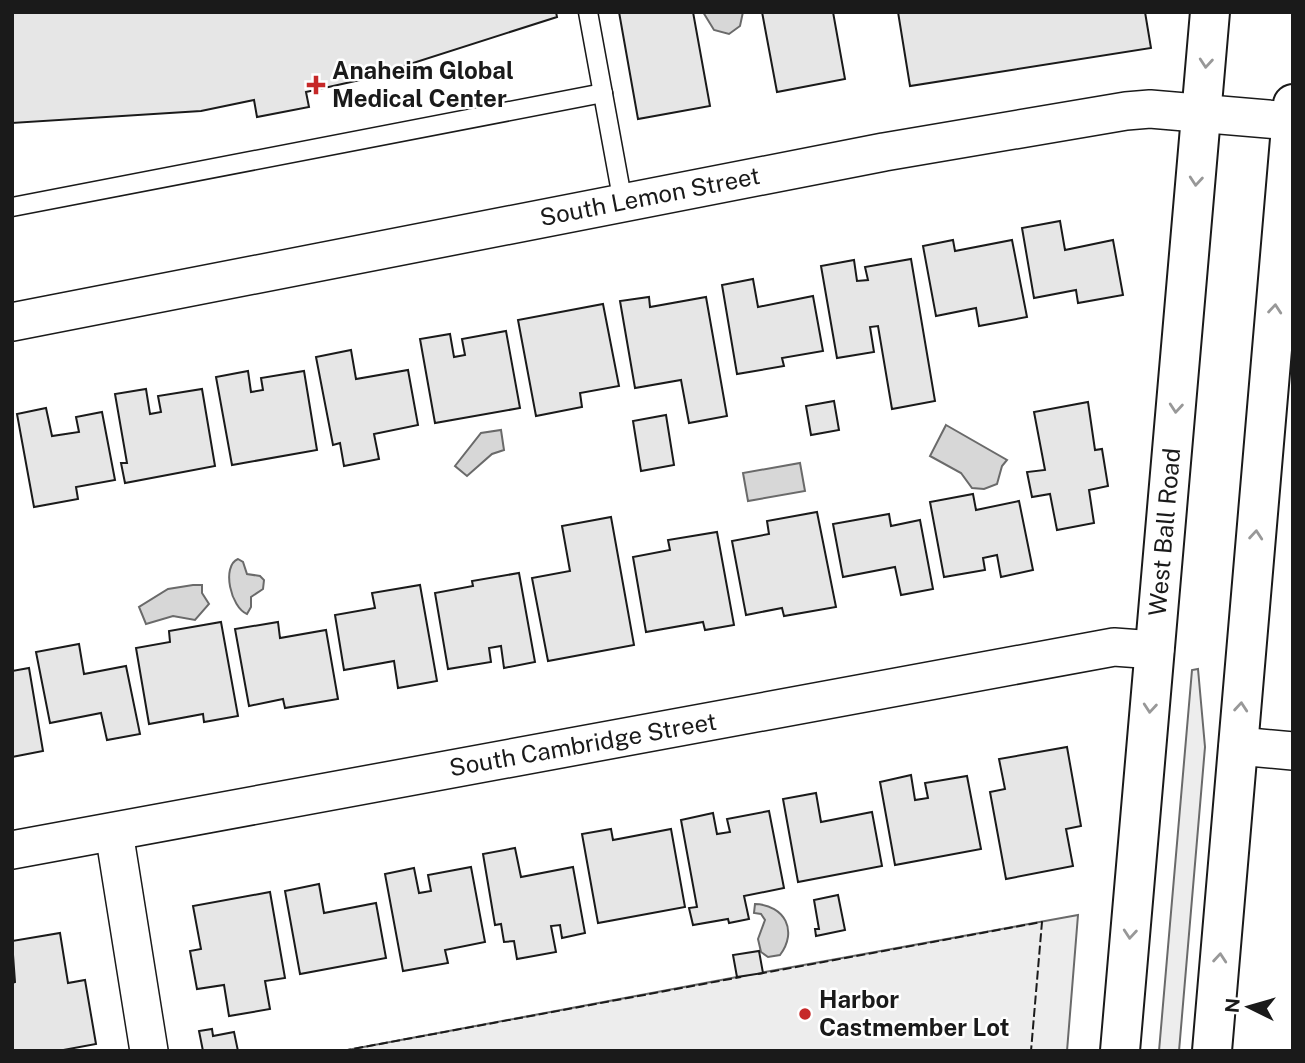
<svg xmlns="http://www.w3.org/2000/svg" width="1305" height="1063" font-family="'Public Sans',sans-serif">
	<rect width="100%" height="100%" fill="#fff"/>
	<g fill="#ededed" stroke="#6a6a6a" stroke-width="2">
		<path d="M1198,669L1205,747L1179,1051H1159L1192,670Z"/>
		<path d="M1078,915L1067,1051H342L737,977Z"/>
	</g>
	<g fill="#d7d7d7" stroke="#6a6a6a" stroke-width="2">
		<path d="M703,12H743L740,26L729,34L714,30Z"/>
		<path d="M946,425L1007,460L1002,466L997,484L984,489L972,488L961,473L930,456Z"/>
		<path d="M501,430L504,450L492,454L467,476L455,466L481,433Z"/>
		<path d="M800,463L805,491L748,501L743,473Z"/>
		<path d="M238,559L243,562L247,574L260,576L264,580L263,589L251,597V607L247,614C231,608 221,566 238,559Z"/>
		<path d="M193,585H202V593L209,604L195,620L173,616L146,624L139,607L168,589Z"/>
		<path d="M755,904C785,905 798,931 780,955L768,957L761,952L758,939L765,920L761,914L754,913Z"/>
	</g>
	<g fill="#e6e6e6" stroke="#1a1a1a" stroke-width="2">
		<path d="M12,12H556L557,17L360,80L306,92L309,107L257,117L254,100L201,111L12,123Z"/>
		<path d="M619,12H693L710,106L638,119Z"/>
		<path d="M762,12H833L845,79L777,92Z"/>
		<path d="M898,12H1145L1151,48L910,86Z"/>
		<path d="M1060,221L1065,250L1113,240L1123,295L1078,303L1076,290L1034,298L1022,228Z"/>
		<path d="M953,240L955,251L1012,240L1027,317L979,326L976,308L936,316L923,246Z"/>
		<path d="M911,259L935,401L892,409L878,326L870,327L874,352L837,358L821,266L854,260L857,281L868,280L865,267Z"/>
		<path d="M753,279L758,307L813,296L823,351L782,358L784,366L737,374L722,285Z"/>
		<path d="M649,297L650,307L706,297L727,416L689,423L681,380L635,388L620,301Z"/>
		<path d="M603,304L619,386L580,393L582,407L536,416L518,320Z"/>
		<path d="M506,331L520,408L435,423L420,339L450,334L454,357L465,355L462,339Z"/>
		<path d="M351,350L356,379L408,370L418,425L374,434L379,459L344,466L340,443L333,445L316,357Z"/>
		<path d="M248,371L251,392L263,390L261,378L304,371L317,450L232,465L216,377Z"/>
		<path d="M146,389L150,414L161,412L158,396L202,389L215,466L125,483L121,463H127L115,394Z"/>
		<path d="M834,401L839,430L811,435L806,406Z"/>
		<path d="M1088,402L1095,450L1102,449L1108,486L1089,490L1094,523L1057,530L1050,494L1032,497L1027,472L1045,470L1034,412Z"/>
		<path d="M46,408L52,436L79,432L76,417L102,412L115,480L76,487L78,499L34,507L17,414Z"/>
		<path d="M666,415L674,465L641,471L633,421Z"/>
		<path d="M973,494L976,510L1019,501L1033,570L1001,577L997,555L983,558L985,570L944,577L930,502Z"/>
		<path d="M817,512L836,607L784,616L782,608L746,615L732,541L769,534L767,521Z"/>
		<path d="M889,514L891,526L920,520L933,589L901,595L895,567L843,577L833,524Z"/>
		<path d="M611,517L634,645L548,661L532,578L570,571L562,526Z"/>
		<path d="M717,532L734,625L705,630L703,622L646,632L633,557L670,550L668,540Z"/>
		<path d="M519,573L535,662L504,668L501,646L489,648L491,662L448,669L435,593L473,586L472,581Z"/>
		<path d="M420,585L437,681L398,688L394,661L344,670L335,615L375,608L372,593Z"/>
		<path d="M221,622L238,716L204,722L203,714L149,724L136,648L170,642L169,631Z"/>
		<path d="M278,622L280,638L326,630L338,699L285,708L283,699L249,706L235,629Z"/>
		<path d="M79,644L84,674L126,666L140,734L107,740L101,713L50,723L36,652Z"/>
		<path d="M29,668L43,751L12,757V671Z"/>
		<path d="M1067,747L1081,826L1066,829L1073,866L1006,879L990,792L1005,789L999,759Z"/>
		<path d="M911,775L915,800L928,798L925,783L967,776L981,849L895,865L880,782Z"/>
		<path d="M816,793L821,822L872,812L882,866L798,882L783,799Z"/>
		<path d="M769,811L784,888L744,896L749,919L729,923L728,919L693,925L689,908L697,907L681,820L713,813L717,834L730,832L727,819Z"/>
		<path d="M611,829L613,840L671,829L685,907L598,923L582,834Z"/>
		<path d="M515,848L521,877L573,867L585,933L562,938L560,925L551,926L556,952L517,959L514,941L504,942L501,924L495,925L483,854Z"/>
		<path d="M471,867L485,942L445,950L448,963L403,971L385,874L414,868L419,893L431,891L428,875Z"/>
		<path d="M319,884L324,913L376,903L386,958L300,974L285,891Z"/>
		<path d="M270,892L285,978L265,981L270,1009L229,1016L224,985L197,989L190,951L201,949L193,906Z"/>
		<path d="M838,895L845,930L816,936L815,929H819L814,900Z"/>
		<path d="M60,933L68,983L85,980L96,1044L58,1051H12V983L15,982L12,941Z"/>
		<path d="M759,951L763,973L737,977L733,955Z"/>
		<path d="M212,1029L213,1036L234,1032L238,1051H203L199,1031Z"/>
	</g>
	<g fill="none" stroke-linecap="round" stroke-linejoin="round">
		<g stroke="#1a1a1a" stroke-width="21">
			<g id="lane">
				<path d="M588,12L623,203"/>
				<path d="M12,207L603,93"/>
			</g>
		</g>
		<g stroke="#1a1a1a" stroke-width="40">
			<g id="street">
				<path d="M12,322L884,152L1126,111L1150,109L1291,121"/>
				<path d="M1238,746L1293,751"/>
				<path d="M114,832L149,1051"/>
				<path d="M12,850L1114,647L1155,650"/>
			</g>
		</g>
		<g stroke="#1a1a1a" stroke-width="42">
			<g id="primary">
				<path d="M1120,1051L1210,12"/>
				<path d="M1212,1051L1293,104"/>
			</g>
		</g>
		<use href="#lane" stroke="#fff" stroke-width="18"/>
		<use href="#street" stroke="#fff" stroke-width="37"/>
		<use href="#primary" stroke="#fff" stroke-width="38"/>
		<g stroke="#1a1a1a" stroke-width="2" stroke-dasharray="9 3.5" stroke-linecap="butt">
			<path d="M758,974L1042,922L1031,1051"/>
			<path d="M342,1051L741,977"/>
		</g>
	</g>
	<defs><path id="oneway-chevron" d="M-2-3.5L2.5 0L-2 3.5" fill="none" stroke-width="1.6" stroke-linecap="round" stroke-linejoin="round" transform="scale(1.75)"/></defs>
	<g stroke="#989898">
		<use href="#oneway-chevron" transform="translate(1206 63) rotate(95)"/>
		<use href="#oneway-chevron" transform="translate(1196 181) rotate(95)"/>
		<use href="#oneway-chevron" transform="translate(1275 309) rotate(-85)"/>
		<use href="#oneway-chevron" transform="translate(1176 408) rotate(95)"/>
		<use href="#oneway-chevron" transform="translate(1256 535) rotate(-85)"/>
		<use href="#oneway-chevron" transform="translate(1241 707) rotate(-85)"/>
		<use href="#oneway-chevron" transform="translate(1150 708) rotate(95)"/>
		<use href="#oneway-chevron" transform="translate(1130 934) rotate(95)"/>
		<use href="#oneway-chevron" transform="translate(1220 958) rotate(-85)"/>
	</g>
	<g fill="#c62828" stroke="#fff" stroke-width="2.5">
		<path d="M312.5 74.5h7v7h7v7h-7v7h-7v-7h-7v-7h7z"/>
		<circle cx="805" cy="1014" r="7"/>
	</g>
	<g text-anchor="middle" stroke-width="5" stroke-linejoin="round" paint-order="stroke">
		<g font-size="24" font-weight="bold" fill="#1a1a1a" stroke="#fff" text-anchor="start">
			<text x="332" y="79">Anaheim Global<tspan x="332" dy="28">Medical Center</tspan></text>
			<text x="819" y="1008">Harbor<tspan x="819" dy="28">Castmember Lot</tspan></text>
		</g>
		<g font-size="24" fill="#1a1a1a" stroke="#fff">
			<text transform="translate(650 197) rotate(-11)" y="8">South Lemon Street</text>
			<text transform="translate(1165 532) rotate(-85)" y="8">West Ball Road</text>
			<text transform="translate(583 745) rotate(-10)" y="8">South Cambridge Street</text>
		</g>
	</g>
	<rect width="1305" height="1063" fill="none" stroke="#1a1a1a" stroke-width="28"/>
	<g transform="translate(1249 1007) rotate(275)" stroke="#ffffff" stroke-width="5" paint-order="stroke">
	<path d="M0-5L12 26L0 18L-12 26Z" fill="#1a1a1a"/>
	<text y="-10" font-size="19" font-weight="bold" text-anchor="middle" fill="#1a1a1a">N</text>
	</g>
</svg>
